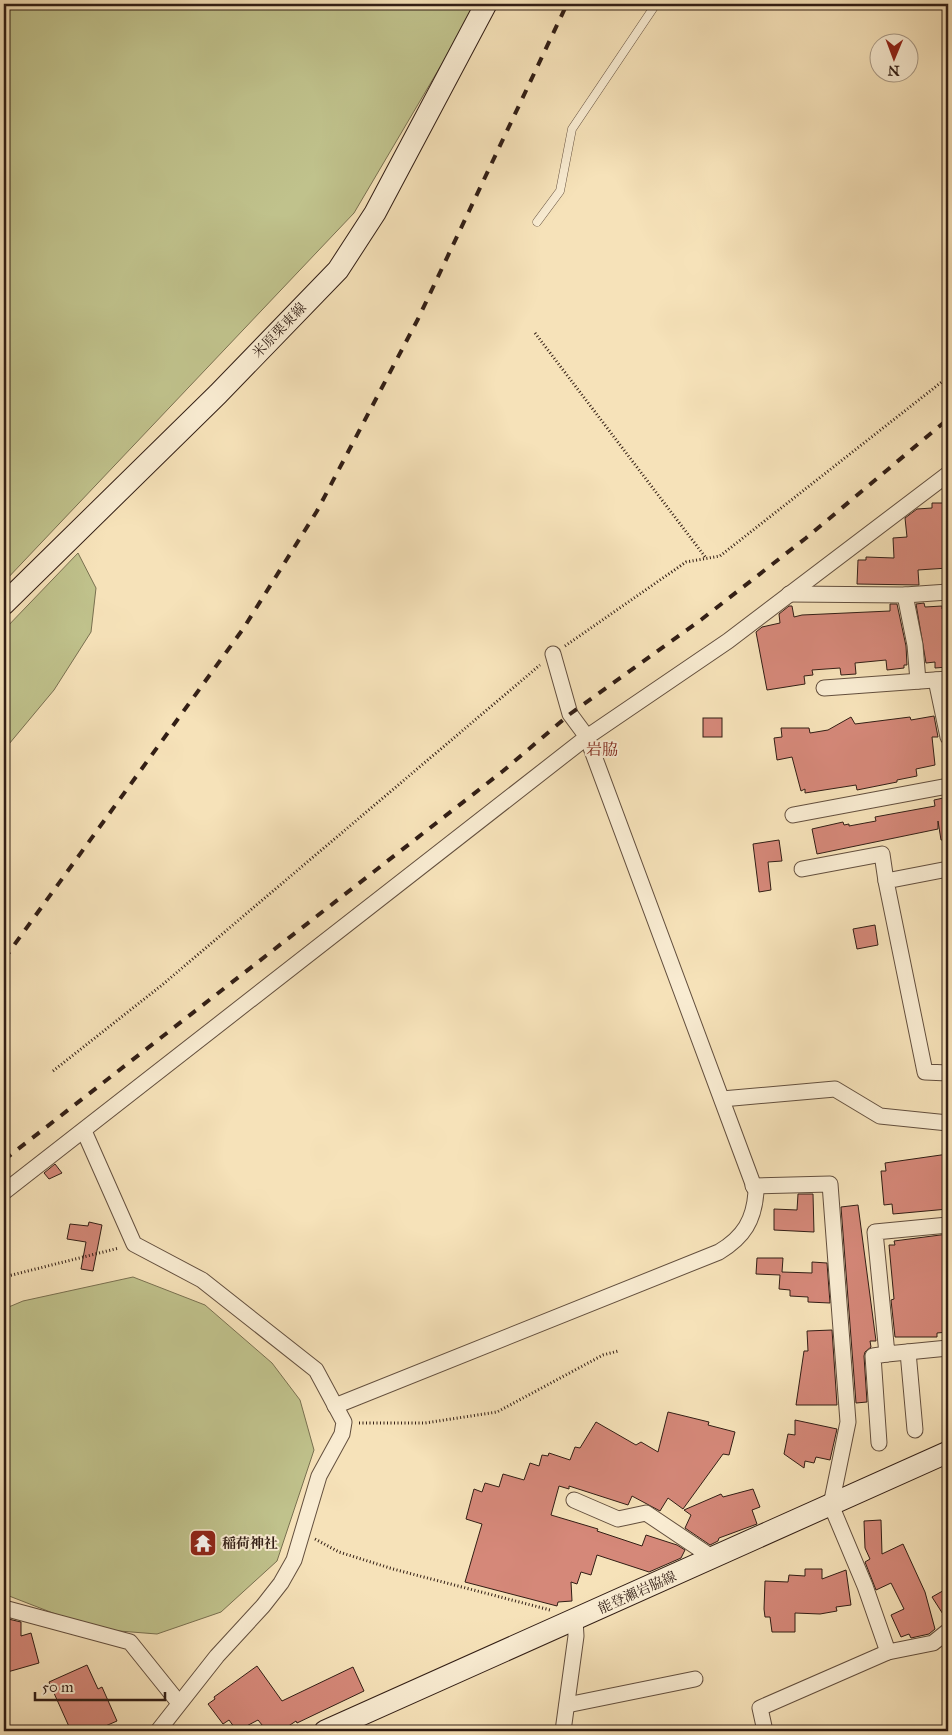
<svg xmlns="http://www.w3.org/2000/svg" width="952" height="1735" font-family="'IM FELL Great Primer','Noto Serif JP',serif">
	<rect width="100%" height="100%" fill="#f6e2b9"/>
	<filter id="stains"><feTurbulence type="fractalNoise" baseFrequency=".004" numOctaves="4"/><feColorMatrix values="0 0 0 0 .2 0 0 0 0 .09 0 0 0 0 .02 0 0 0 .5 -.17"/></filter>
	<radialGradient id="worn" r=".72"><stop offset=".6" stop-color="#630" stop-opacity="0"/><stop offset="1" stop-color="#630" stop-opacity=".3"/></radialGradient>
	<g fill="#c0c28c" stroke="#797050">
		<path d="M4,4H475L443,62L354,213L4,582Z"/>
		<path d="M78,553L96,588L91,632L54,690L4,750V630Z"/>
		<path d="M133,1277L205,1305L272,1363L300,1400L314,1450L277,1561L221,1612L157,1634L94,1629L4,1594V1309L23,1301Z"/>
	</g>
	<g fill="#d58879" stroke="#321e15">
		<path d="M932,503H948V568L918,570L919,585L857,584L858,560H866V557L894,558L893,538L907,537L905,518L917,509L932,508Z"/>
		<path d="M924,603L925,607L942,606V609L948,608V667L935,668V662L926,663L916,604Z"/>
		<path d="M890,604H897L906,646L907,665H904V668L887,670L886,660L855,663L856,674L841,675L840,668L812,670L813,675L804,676L805,684L767,690L756,632L762,627L780,623L779,614L789,606H792L794,617L802,615L890,611Z"/>
		<path d="M934,716L938,737H932L935,765L916,769L917,776L897,780V782L857,790L856,785L805,793V789L801,791L792,757L777,760L774,738L782,737L781,728H809L810,733L828,730L851,717L855,724L910,717L911,720Z"/>
		<rect x="703" y="718" width="19" height="19"/>
		<path d="M948,797V840H941L938,821V829L817,854L812,829L843,822L844,825L849,824V826L876,821L875,817L935,806L934,800Z"/>
		<path d="M779,840L782,861L768,862L771,890L759,892L753,844Z"/>
		<path d="M875,925L878,945L857,949L853,929Z"/>
		<path d="M948,1154V1209L893,1214L892,1204L884,1205L881,1171H886L885,1163Z"/>
		<path d="M55,1164L62,1173L49,1179L44,1173Z"/>
		<path d="M798,1194H813L814,1232L774,1230V1209L797,1210Z"/>
		<path d="M858,1205L876,1341H870L871,1347L865,1352L864,1356L867,1402L856,1403L841,1207Z"/>
		<path d="M89,1222L102,1225L93,1271L81,1269L86,1242L67,1239L70,1224L88,1226Z"/>
		<path d="M948,1234V1332L937,1333V1337H895L891,1300L894,1299L889,1245H895L894,1241Z"/>
		<path d="M757,1258H783L782,1272L812,1273V1262L827,1263L830,1303L808,1302V1297L790,1296V1290L779,1289L780,1275L756,1274Z"/>
		<path d="M832,1330L837,1405H796L804,1351H808L807,1331Z"/>
		<path d="M668,1412L709,1422L708,1425L735,1432L729,1455L723,1454L683,1509L668,1498L660,1511L632,1496L628,1505L569,1486V1489L559,1486L551,1515L598,1529L597,1531L642,1546L646,1535L677,1545L685,1550L681,1558L649,1572L597,1555L591,1575L581,1572L577,1584L571,1582L572,1601L558,1602L557,1606L465,1582L482,1524L466,1519L474,1489L482,1492L485,1483L499,1487L503,1474L524,1480L530,1463L539,1466L542,1455L548,1456L549,1453L570,1460L575,1447L580,1448L596,1422L636,1445L641,1442L658,1452Z"/>
		<path d="M795,1420L837,1429L830,1460L816,1457L814,1463L805,1461L804,1468L784,1454L788,1434L795,1435Z"/>
		<path d="M753,1489L760,1507L752,1510L757,1524L719,1538L718,1541L710,1545L685,1528L691,1515L684,1510L721,1494L723,1497Z"/>
		<path d="M881,1520L882,1554L903,1544L925,1592L935,1629L929,1634L911,1638L909,1634L901,1637L891,1615L904,1609L891,1583L876,1590L865,1562L870,1559L865,1548L864,1521Z"/>
		<path d="M805,1569H822V1579L846,1570L851,1605L836,1607L837,1611L820,1614L795,1613V1632H772L770,1617H765L764,1609L765,1581L788,1582L789,1575L805,1576Z"/>
		<path d="M948,1588V1622L932,1597Z"/>
		<path d="M4,1618L21,1622V1636L31,1633L39,1663L4,1673Z"/>
		<path d="M87,1665L98,1689L102,1687L117,1721L94,1731H71L49,1682Z"/>
		<path d="M257,1666L282,1701L353,1667L364,1691L297,1723L296,1721L281,1731H267L258,1720L237,1731L229,1720L223,1724L208,1704L215,1699L214,1697Z"/>
	</g>
	<g fill="none" stroke-linecap="round" stroke-linejoin="round">
		<g stroke="#634f3e" stroke-width="9">
			<path id="lane" d="M537,222L560,191L572,129L656,4"/>
		</g>
		<g stroke="#634f3e" stroke-width="17">
			<g id="street">
				<path d="M789,594L905,595L948,592"/>
				<path d="M905,595L915,645L918,681"/>
				<path d="M936,680L948,737"/>
				<path d="M824,688L948,679"/>
				<path d="M793,815L948,786"/>
				<path d="M802,869L882,854L886,881"/>
				<path d="M948,869L886,881L925,1072L948,1073"/>
				<path d="M722,1099L835,1089L880,1116L948,1123"/>
				<path d="M84,1131L134,1244L202,1280L316,1370L344,1422L342,1434L319,1476L294,1560L281,1583L263,1606L217,1656L158,1731"/>
				<path d="M753,1186L830,1184L848,1422L831,1505L865,1586L888,1652L933,1643L948,1631"/>
				<path d="M4,1192L587,737L728,641L948,474"/>
				<path d="M948,1225L875,1232L887,1354L948,1348"/>
				<path d="M908,1352L915,1430"/>
				<path d="M335,1406L719,1252C744,1237 754,1220 756,1192L587,737L570,714L553,654"/>
				<path d="M879,1443L873,1356L887,1354"/>
				<path d="M574,1500L618,1519L646,1513L713,1558"/>
				<path d="M4,1608L130,1642L179,1703"/>
				<path d="M567,1705L695,1679"/>
				<path d="M563,1731L576,1636L575,1620"/>
				<path d="M765,1731L760,1708L888,1652"/>
			</g>
		</g>
		<g stroke="#321e15" stroke-width="23">
			<g id="secondary">
				<path d="M4,604L218,394L338,270L375,213L486,4"/>
				<path d="M325,1731L948,1452"/>
			</g>
		</g>
		<g stroke="#321e15" stroke-width="3" stroke-dasharray="1 2.5" stroke-linecap="butt">
			<path d="M535,333L706,558"/>
			<path d="M565,646L686,562L720,556L948,377"/>
			<path d="M53,1071L162,985L540,665"/>
			<path d="M4,1277L119,1248"/>
			<path d="M359,1423H425L497,1412L603,1355L618,1351"/>
			<path d="M315,1539L339,1552L393,1569L550,1610"/>
		</g>
		<use href="#lane" stroke="#f9ecd2" stroke-width="8"/>
		<use href="#street" stroke="#f9ecd2" stroke-width="15"/>
		<use href="#secondary" stroke="#f9ecd2" stroke-width="21"/>
		<g stroke="#321e15" stroke-width="4" stroke-dasharray="9 9" stroke-linecap="butt">
			<path d="M4,959L243,629L317,511L418,319L567,4"/>
			<path d="M4,1160L503,771L570,714L702,619L806,538L948,419"/>
		</g>
	</g>
	<defs>
		<g id="temple-square" transform="scale(1.4375)"><rect x="-9" y="-9" width="18" height="18" rx="4" fill="#8f2418" stroke="#f9ecd2"/><path d="M0-6L5-2H3V0L6.5 2.5H4V6H1.5V3h-3V6H-4V2.5H-6.5L-3 0V-2H-5Z" fill="#fff"/></g>
	</defs>
	<g fill-rule="evenodd">
		<use href="#temple-square" x="203" y="1543"/>
	</g>
	<g text-anchor="middle" stroke-width="4" stroke-linejoin="round" paint-order="stroke">
		<g font-size="14" fill="#321e15" stroke="#f9ecd2">
			<text transform="translate(279 330) rotate(-46)" y="5">米原栗東線</text>
			<text transform="translate(637 1592) rotate(-24)" y="5">能登瀬岩脇線</text>
		</g>
		<g font-size="14" font-weight="bold" fill="#321e15" stroke="#f9ecd2" text-anchor="start">
			<text x="222" y="1548">稲荷神社</text>
		</g>
		<g font-size="16" fill="#7a1f14" stroke="#f9ecd2">
			<text x="602" y="755">岩脇</text>
		</g>
	</g>
	<rect width="952" height="1735" fill="none" stroke="#f6e2b9" stroke-width="20"/>
	<rect x="5" y="5" width="942" height="1725" fill="none" stroke="#321e15" stroke-width="2.5"/>
	<rect x="10" y="10" width="932" height="1715" fill="none" stroke="#321e15"/>
	<g transform="translate(894 58) rotate(181)"><circle r="24" fill="#f9ecd2" stroke="#a99a86"/>
	<path d="M0-4L9 19L0 12L-9 19Z" fill="#8f2418"/>
	<text y="-8" font-size="14" font-weight="bold" text-anchor="middle" fill="#321e15">N</text>
	</g>
	<path d="M35 1692v8h130v-8" fill="none" stroke="#321e15" stroke-width="2.5"/>
	<text x="42" y="1692" font-size="15" fill="#321e15" stroke="#f9ecd2" stroke-width="4" paint-order="stroke">50 m</text>
	<rect width="100%" height="100%" filter="url(#stains)"/>
	<rect width="100%" height="100%" fill="url(#worn)"/>
</svg>
